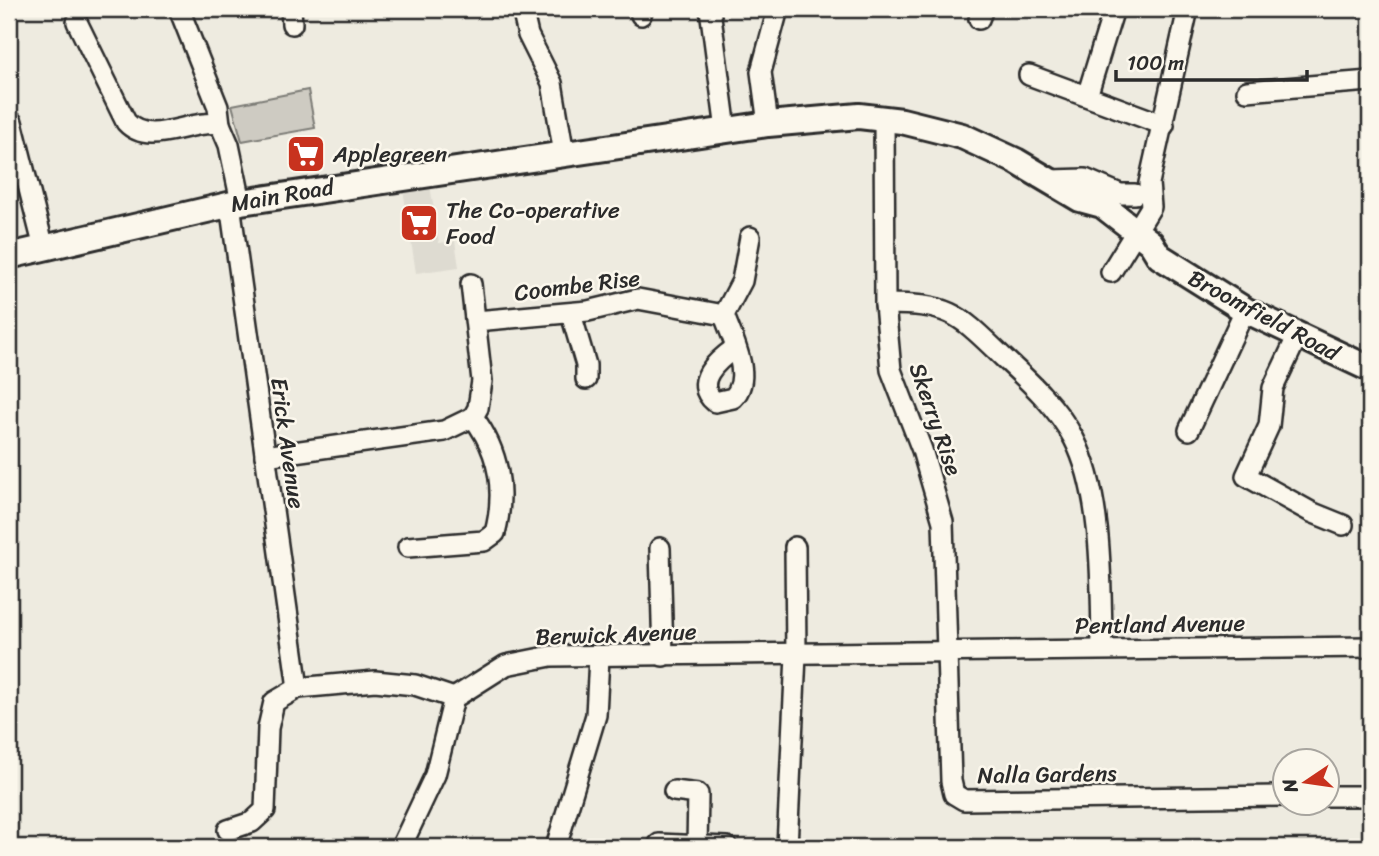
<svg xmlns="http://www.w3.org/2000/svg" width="1379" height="856" font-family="Sriracha,sans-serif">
	<rect width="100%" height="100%" fill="#eeebe0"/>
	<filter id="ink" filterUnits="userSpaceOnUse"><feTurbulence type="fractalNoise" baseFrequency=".0143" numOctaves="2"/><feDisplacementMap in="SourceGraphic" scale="14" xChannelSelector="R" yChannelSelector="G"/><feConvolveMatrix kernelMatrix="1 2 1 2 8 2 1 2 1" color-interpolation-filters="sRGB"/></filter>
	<g filter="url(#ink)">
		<path fill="#dedbd1" d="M430,185L439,243L455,241L459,267L416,273L403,189Z"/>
		<path fill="#cecbc2" stroke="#7c7b76" stroke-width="2" d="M308,90L315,128L242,141L232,105Z"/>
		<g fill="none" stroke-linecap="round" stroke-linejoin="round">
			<g stroke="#2b2b2b" stroke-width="24">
				<g id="minor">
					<path d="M179,9L218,107L220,124"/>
					<path d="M291,9L292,24"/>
					<path d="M522,9L528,35L552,83L564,154"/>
					<path d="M639,9L641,15"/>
					<path d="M710,9L726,130"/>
					<path d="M979,19L983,9"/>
					<path d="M77,22L126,122C150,148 189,119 220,124L229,145L241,202"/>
					<path d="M1029,75L1164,125"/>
					<path d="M1247,91L1370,81"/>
					<path d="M1087,96L1114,9"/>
					<path d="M884,118L885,304L891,370L922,450L943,522L951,781L954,794L964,800L1284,796"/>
					<path d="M12,122L44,248"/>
					<path d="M768,124L761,72L778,9"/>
					<path d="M1051,180L1085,179L1120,194H1135"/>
					<path d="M230,204L298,688"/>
					<path d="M1111,272L1151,207L1149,183L1188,9"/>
					<path d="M885,304C952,304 958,314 1005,359C1030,382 1058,408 1074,439C1103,495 1101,587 1102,649"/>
					<path d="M571,314L586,365V379"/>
					<path d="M724,315C732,339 754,377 733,398L715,402C691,382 718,360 735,348"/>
					<path d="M476,321L588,311L638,299L724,315L742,281L750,237"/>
					<path d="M1297,337L1273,388L1269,426L1246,476L1311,512L1343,525"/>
					<path d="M1189,430L1245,310"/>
					<path d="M265,456L444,431L473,417L478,408L482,381L471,284"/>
					<path d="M408,547L484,541L495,533C506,491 499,451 473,417"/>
					<path d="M660,548L663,656"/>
					<path d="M674,791L698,794L697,846"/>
					<path d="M1326,796H1370"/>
					<path d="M228,830L252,822L265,810L268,728L274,702L298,688L375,681L415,685L454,698"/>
					<path d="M659,844L727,847"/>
					<path d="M401,847L435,775L454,698L506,665L551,656L1370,647"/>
					<path d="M556,847L596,715L599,657"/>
					<path d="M787,847L796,655L795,547"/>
				</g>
			</g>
			<g stroke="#2b2b2b" stroke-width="30">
				<path id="major" d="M9,256L241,202L768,124L859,116L902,121L962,136L1016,161L1080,199L1102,205L1151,243L1159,256L1245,310L1370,369"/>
			</g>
			<use href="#minor" stroke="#fbf7ec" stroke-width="19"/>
			<use href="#major" stroke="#fbf7ec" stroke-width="24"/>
		</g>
	</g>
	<defs>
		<g id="supermarket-square" transform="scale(2.0125)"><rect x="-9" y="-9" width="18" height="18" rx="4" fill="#c8321e" stroke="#fbf7ec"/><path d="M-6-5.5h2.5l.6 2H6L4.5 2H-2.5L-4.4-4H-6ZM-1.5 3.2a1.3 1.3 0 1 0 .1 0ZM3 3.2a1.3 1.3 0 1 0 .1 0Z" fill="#fff"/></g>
	</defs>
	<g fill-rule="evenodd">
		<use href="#supermarket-square" x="306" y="154"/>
		<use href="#supermarket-square" x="419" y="223"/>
	</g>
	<g text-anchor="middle" stroke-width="5" stroke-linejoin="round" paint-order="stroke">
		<g font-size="23" fill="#2b2b2b" stroke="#fbf7ec" text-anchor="start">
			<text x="333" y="162">Applegreen</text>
			<text x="446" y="218">The Co-operative<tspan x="446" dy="26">Food</tspan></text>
		</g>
		<g font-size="23" fill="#2b2b2b" stroke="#fbf7ec">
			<text transform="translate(282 195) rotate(-10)" y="8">Main Road</text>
			<text transform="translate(577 285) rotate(-7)" y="8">Coombe Rise</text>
			<text transform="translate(1264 315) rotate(28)" y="8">Broomfield Road</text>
			<text transform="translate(936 419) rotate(71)" y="8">Skerry Rise</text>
			<text transform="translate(288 443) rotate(82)" y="8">Erick Avenue</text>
			<text transform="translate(1160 624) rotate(-1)" y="8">Pentland Avenue</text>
			<text transform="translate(616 634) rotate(-2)" y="8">Berwick Avenue</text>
			<text transform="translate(1047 774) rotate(-1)" y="8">Nalla Gardens</text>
		</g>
	</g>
	<rect width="1379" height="856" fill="none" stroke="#fbf7ec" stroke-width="35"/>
	<rect x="18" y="18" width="1344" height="821" fill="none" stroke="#2b2b2b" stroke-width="2.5" filter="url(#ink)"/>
	<g transform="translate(1306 782) rotate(257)"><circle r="33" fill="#fbf7ec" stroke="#a8a59f" stroke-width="2"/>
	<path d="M0-5L12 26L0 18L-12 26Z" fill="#c8321e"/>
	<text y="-10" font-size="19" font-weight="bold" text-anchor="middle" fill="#2b2b2b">N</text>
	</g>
	<path d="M1116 70v10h191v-10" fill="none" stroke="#2b2b2b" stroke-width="3.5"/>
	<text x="1127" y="70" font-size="21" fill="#2b2b2b" stroke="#fbf7ec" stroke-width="5" paint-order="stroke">100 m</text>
</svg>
